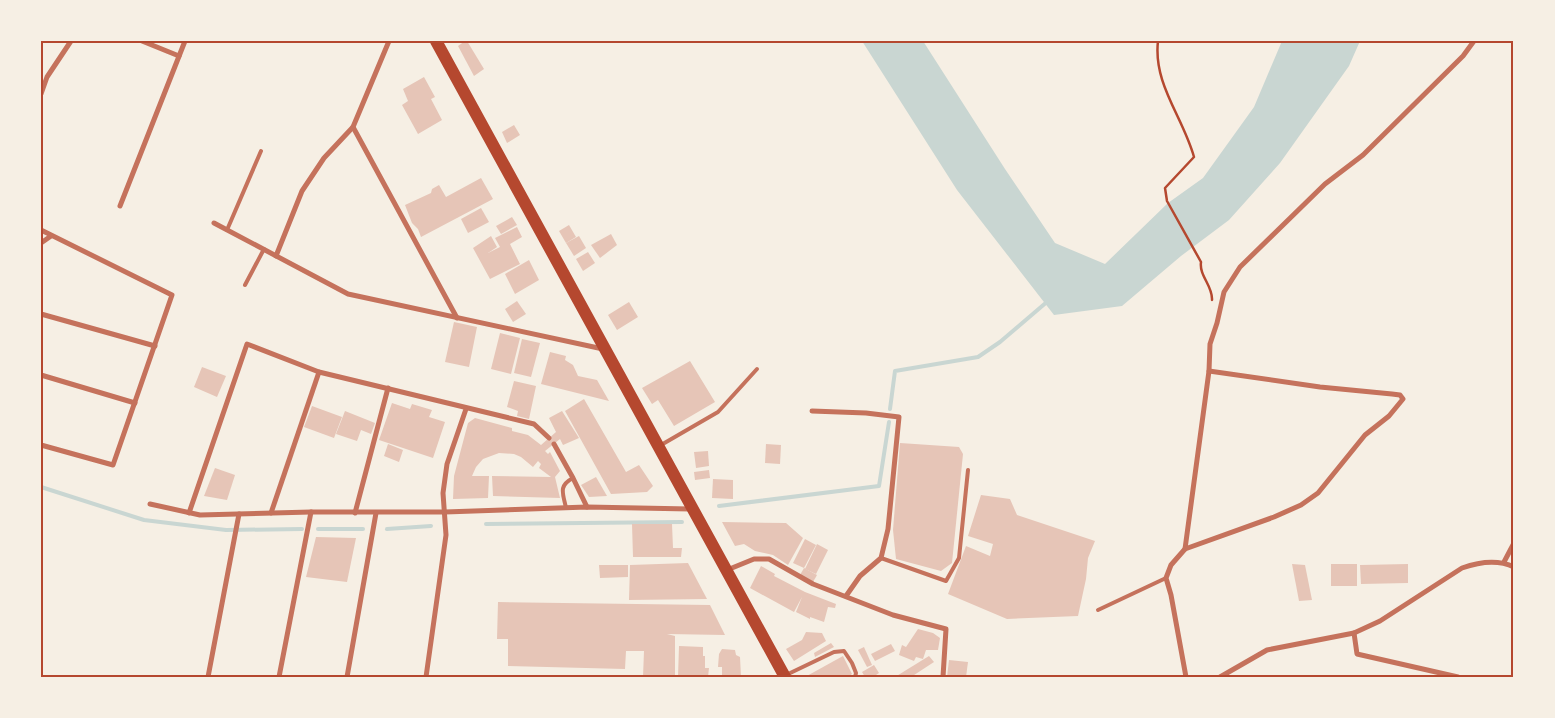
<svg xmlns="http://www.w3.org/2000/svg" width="1555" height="718" font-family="Poppins,sans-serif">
	<rect width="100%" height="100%" fill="#f6efe4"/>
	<path fill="#c9d6d2" d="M862,41H923L1005,169L1055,243L1105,264L1168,203L1203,178L1254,107L1282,41H1360L1349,66L1280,163L1229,220L1181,256L1122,306L1054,315L957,190Z"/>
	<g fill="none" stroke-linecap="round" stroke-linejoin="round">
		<g stroke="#c9d6d2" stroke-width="4">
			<path d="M890,409L895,371L978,357L1000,342L1048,301"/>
			<path d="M41,487L144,520L226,530L302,529"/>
			<path d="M719,506L879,486L889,422"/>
			<path d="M486,524L682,522"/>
			<path d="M318,529H363"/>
			<path d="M387,529L431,526"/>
		</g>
	</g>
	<g fill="#e6c5b7">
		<path d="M465,41H467L484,69L474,76L458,46Z"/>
		<path d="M424,77L435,97L431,99L442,120L418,134L402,105L408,101L403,89Z"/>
		<path d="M514,125L520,135L507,143L502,132Z"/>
		<path d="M481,178L493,199L421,237L418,229L412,223L405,205L431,193L432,189L439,185L446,197Z"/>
		<path d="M481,208L489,222L468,233L461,219Z"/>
		<path d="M512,217L517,225L501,234L496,226Z"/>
		<path d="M569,225L576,237L566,243L559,231Z"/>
		<path d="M517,227L522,237L510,244L520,264L490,279L473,248L491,236L497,247L488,253L500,247L495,238Z"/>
		<path d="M611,234L617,245L600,258L591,245Z"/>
		<path d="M579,236L586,248L574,256L566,243Z"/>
		<path d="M588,252L595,263L583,271L576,259Z"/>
		<path d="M529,260L539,280L515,294L505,274Z"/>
		<path d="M517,301L526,314L513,322L505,309Z"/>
		<path d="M629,302L638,317L617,330L608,315Z"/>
		<path d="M454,322L477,327L469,367L445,362Z"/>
		<path d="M500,333L520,338L511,374L491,369Z"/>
		<path d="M522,339L540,343L531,377L514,373Z"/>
		<path d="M550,352L566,356L565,360L573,365L578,376L597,380L609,401L541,384Z"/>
		<path d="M690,361L715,402L674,426L658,400L652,404L642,388Z"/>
		<path d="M202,367L226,376L217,397L194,387Z"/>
		<path d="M514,381L536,386L529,419L517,416L518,411L507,407Z"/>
		<path d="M584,399L626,472L639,465L653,486L647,492L611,494L565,411Z"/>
		<path d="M392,403L410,409L412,404L432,410L429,417L445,422L433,458L379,440Z"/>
		<path d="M312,406L342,417L334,438L304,427Z"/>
		<path d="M345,411L375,423L371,434L361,430L357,441L336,434Z"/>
		<path d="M562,411L579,438L563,445L560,439L545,451L548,454L550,452L560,471L555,477L560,498L493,496L492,476L551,477L539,468L541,464L538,461L533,467L521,457L514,454L499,453L483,459L476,467L472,476H489L488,498L453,499L454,476L468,423L475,418L512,428V431L528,435L541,445L556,432L549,418Z"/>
		<path d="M900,443L959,447L963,454L952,563L941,571L896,559L893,530Z"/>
		<path d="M388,444L403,450L399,462L384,456Z"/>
		<path d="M766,444L781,445L780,464L765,463Z"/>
		<path d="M708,451L709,466L696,468L694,452Z"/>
		<path d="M215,468L235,475L227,500L204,496Z"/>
		<path d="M709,470L710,478L695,480L694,472Z"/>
		<path d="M596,477L607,496L589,497L581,485Z"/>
		<path d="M713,479L733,480V499L712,498Z"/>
		<path d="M981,495L1010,499L1017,515L1095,541L1088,558L1086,579L1078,616L1007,619L948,594L966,546L990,556L993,544L968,536Z"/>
		<path d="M722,522L786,523L803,538L788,565L773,555L755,551L744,544L735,546Z"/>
		<path d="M632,524H672L673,548H682L681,557H633Z"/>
		<path d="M316,537L356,538L347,582L306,577Z"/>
		<path d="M805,539L816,545L804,568L793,563Z"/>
		<path d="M817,544L828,550L816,574L805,569Z"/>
		<path d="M688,563L707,599L629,600L630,565Z"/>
		<path d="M1292,564L1305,565L1312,600L1299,601Z"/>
		<rect x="1331" y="564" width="26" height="22"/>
		<path d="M1408,564V583L1361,584L1360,565Z"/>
		<path d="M599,565H628V577L600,578Z"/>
		<path d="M761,566L775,574L774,576L805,592L836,604L835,608L828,607L824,622L810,617V619L796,612L802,597L794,612L750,588Z"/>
		<path d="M804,568L817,575L813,582L800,575Z"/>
		<path d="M498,602L710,605L725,635L667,634L675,636V677H643L644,651H626L625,669L508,666V639H497Z"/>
		<path d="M918,629L933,633L940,638L938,650H926L923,659L916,657L914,661L899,655L902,645L906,647Z"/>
		<path d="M806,632L822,633L826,641L794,661L786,649L802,640Z"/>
		<path d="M831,643L834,647L815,657L814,653Z"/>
		<path d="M891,644L895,651L875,661L871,654Z"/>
		<path d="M679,646L703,647V656H705V668H709L708,677H678Z"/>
		<path d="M864,647L872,665L867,667L858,650Z"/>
		<path d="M722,649L735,650L736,655L740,657L741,677H722V667H718L719,654Z"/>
		<path d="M843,656L852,674L848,677H805Z"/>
		<path d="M929,656L934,662L911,677H895Z"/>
		<path d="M949,660L968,662L966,677H947Z"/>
		<path d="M874,665L879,673L873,677H865L862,672Z"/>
	</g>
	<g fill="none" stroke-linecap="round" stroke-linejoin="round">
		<path stroke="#b5482f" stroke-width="2.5" d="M1158,41C1153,84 1183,117 1194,157L1165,188L1167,201L1201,262C1199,276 1213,286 1212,300"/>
		<g stroke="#c5725c" stroke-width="4">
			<path d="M227,230L261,151"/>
			<path d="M245,285L264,249"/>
			<path d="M661,445L718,412L757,369"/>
			<path d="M566,508C563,493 558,486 573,478"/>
			<path d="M881,558L946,581L959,558L968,470"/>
			<path d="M1098,610L1166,578"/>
			<path d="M786,675L834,652L844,651L852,663L856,673L855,677"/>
		</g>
		<g stroke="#c5725c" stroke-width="5">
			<path d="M142,41L179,56"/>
			<path d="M41,94L47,77L71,41"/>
			<path d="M353,127L457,318"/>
			<path d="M120,206L185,41"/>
			<path d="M214,223L348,294L603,349"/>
			<path d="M41,230L172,295L113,465L41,445"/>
			<path d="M41,243L51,236"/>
			<path d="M276,256L302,191L324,158L353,127L389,41"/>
			<path d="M41,314L155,346"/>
			<path d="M41,375L135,403"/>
			<path d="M812,411L866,413L899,417L888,529L881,558L860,576L846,596"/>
			<path d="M554,444L573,478L587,507"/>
			<path d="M150,504L200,515L311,512H445L587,507L690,509"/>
			<path d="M189,513L247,344L319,372L534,424L549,438"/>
			<path d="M271,513L319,372"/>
			<path d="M355,513L388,388"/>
			<path d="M1185,549L1209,371L1210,344L1217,323L1224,292L1240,267L1325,184L1363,155L1463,56L1474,41"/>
			<path d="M1504,562L1514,543"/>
			<path d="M727,570L754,559H769L813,584L893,615L946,629L943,677"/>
			<path d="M1354,633L1357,654L1458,677"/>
			<path d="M208,677L239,514"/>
			<path d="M279,677L311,512"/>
			<path d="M347,677L376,513"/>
			<path d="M426,677L446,535L443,493L447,464L466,409"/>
			<path d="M1186,677L1171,595L1166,578L1171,565L1185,549L1274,517L1301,505L1318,493L1365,435L1389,416L1403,399L1400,395L1392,394L1320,387L1209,371"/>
			<path d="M1220,677L1267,650L1354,633L1380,621L1462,568C1479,562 1497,559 1514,567"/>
		</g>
		<path stroke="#b5482f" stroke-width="12" d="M436,41L785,677"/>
	</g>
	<rect width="1555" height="718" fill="none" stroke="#f6efe4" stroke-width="85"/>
	<rect x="42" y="42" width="1470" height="634" fill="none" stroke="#b5482f" stroke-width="2"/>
</svg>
